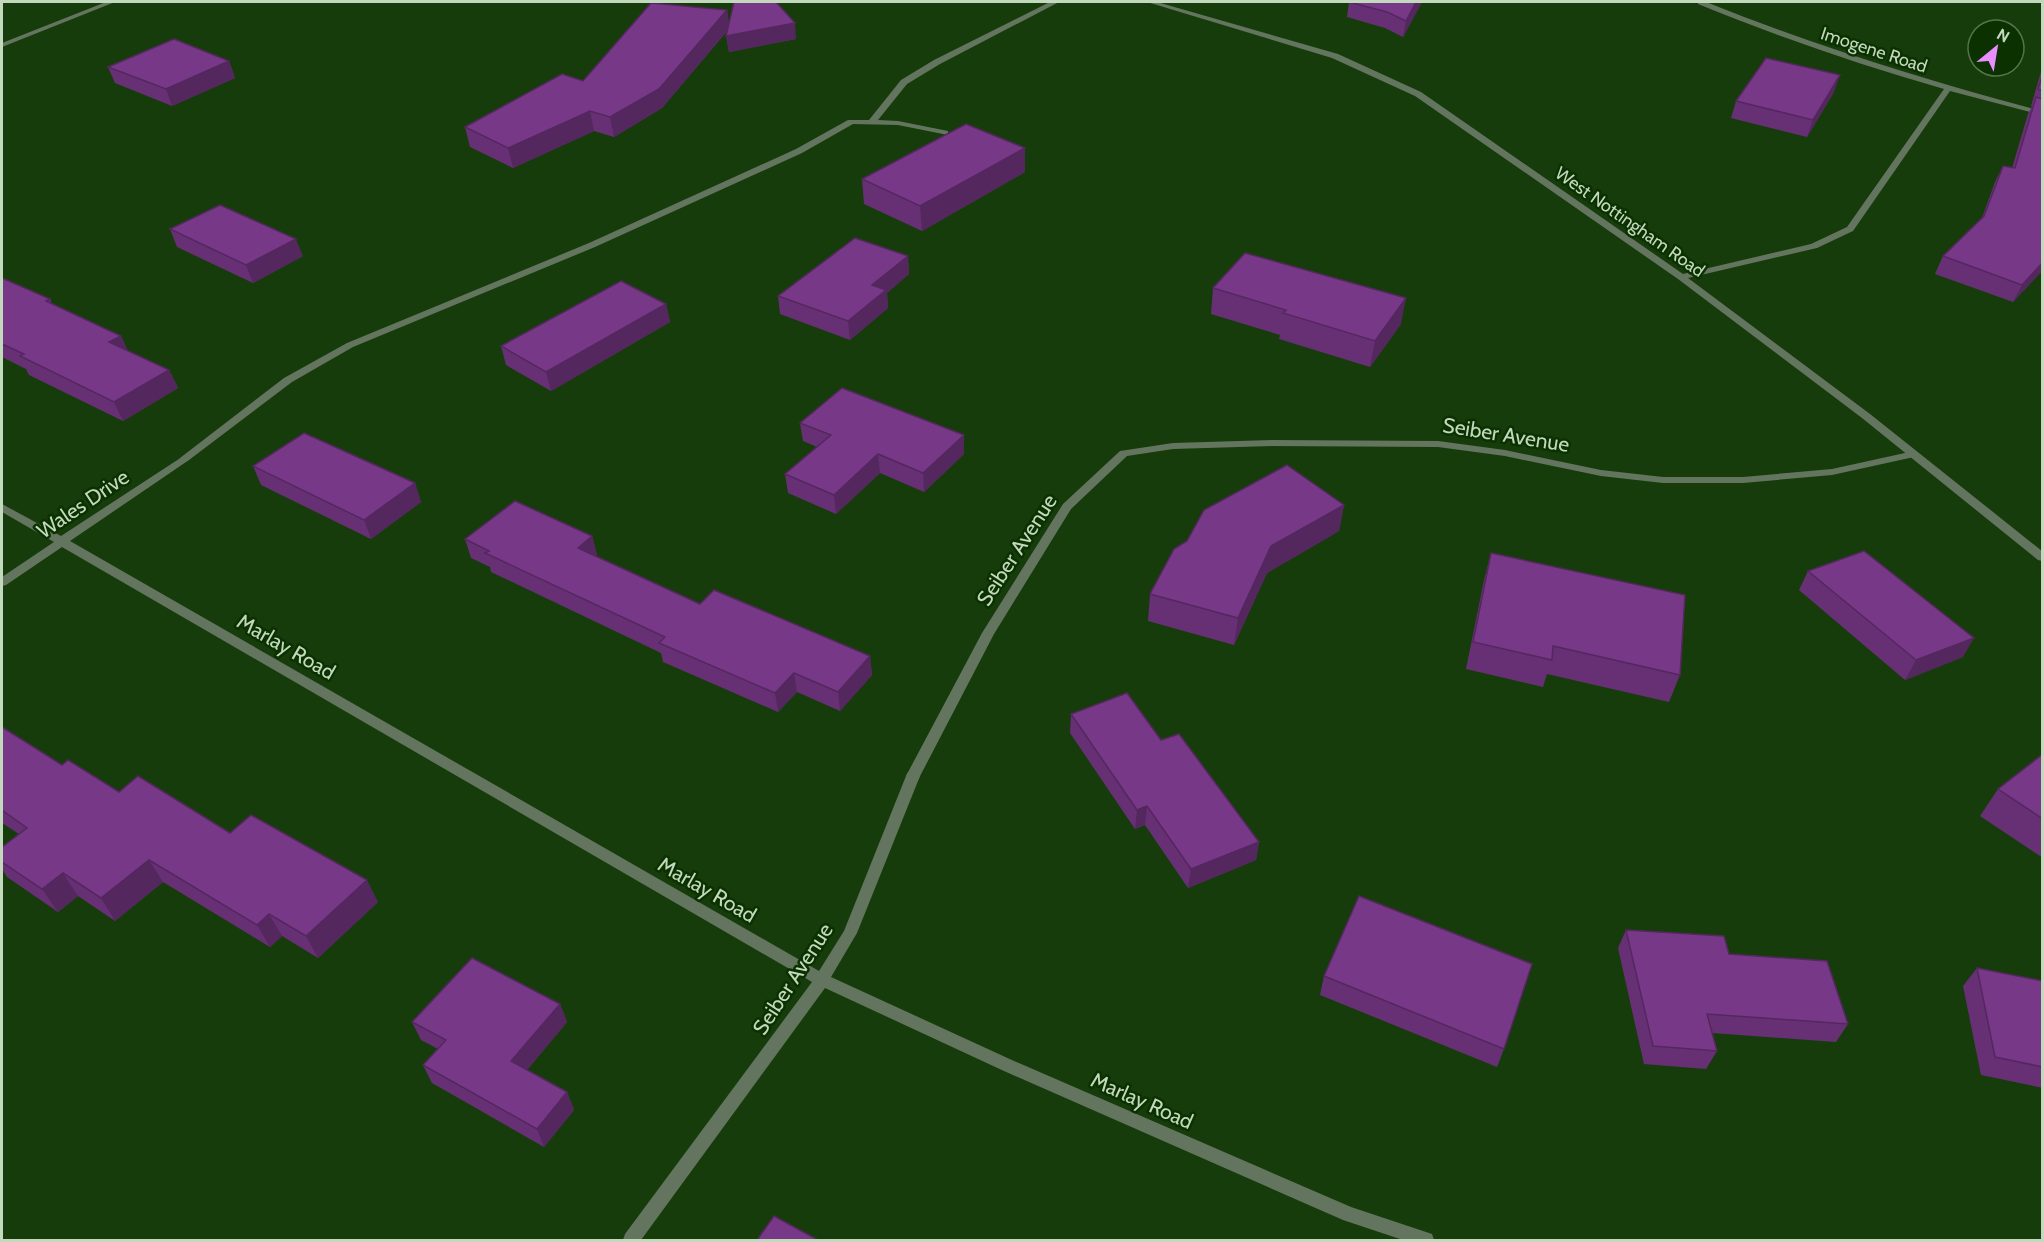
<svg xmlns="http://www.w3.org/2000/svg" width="2044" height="1242" font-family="Cabin,sans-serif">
	<rect width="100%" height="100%" fill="#173c0b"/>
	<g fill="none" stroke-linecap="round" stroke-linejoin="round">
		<g fill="#64755f" fill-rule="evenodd">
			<path d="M1050,2H1059L940,64L907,84L878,120L898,121L948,131V135L898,125L853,124L802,153L595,247L353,347L292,382L189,460H181L180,458L284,378L347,343L589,243L796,149L848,120H869L901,80L934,60Z"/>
			<path d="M1272,440L1438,441L1505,450L1601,470L1663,477H1743L1832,469L1914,451L1919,454L1914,457L1832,475L1743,483H1663L1601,476L1505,456L1438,447L1272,446L1173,449L1127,456L1071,509L994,634L918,780H908L906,776L982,633L1063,504L1120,451L1173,443Z"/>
		</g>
		<g fill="#64755f" fill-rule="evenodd">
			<path d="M106,2H115L2,47V43Z"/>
			<path d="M1147,2H1157L1338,54L1421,92L1683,274L1811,244L1847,227L1944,89C1860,65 1779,37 1698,4V2H1706C1816,46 1928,81 2042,111V115L1950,91L1853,231L1817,248L1688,278L1870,414L2042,551V561L2038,560L1862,418L1678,279L1415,96L1332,58Z"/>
			<path d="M185,455L190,458L189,460L70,541L819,971L844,931L906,776L908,772H918L920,776L857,933L831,977L1014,1061L1351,1207L1432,1234L1434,1240H1403L1343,1220L1004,1071L825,988L641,1240H623L625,1234L812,982L62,547L6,585L2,586V577L54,542L2,512V504L61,536Z"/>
		</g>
	</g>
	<g fill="#673075">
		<path d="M1349,2H1422L1403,37L1385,28L1347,17Z"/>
		<path d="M727,10L729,25L796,39L729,52L726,36L728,30L662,108L614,137L594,131L513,168L470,147L465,127L583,81Z"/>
		<path d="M229,61L235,78L172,106L115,83L108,67Z"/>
		<path d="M2043,65V270L2013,302L1935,274L1943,256L1982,218L1995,182L2003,166L2012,168L2028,114L2032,106H2031Z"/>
		<path d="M1834,92L1807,137L1731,118L1736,101Z"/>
		<path d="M1025,172L922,231L864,204L862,179Z"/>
		<path d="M170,229L303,256L253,283L177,247Z"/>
		<path d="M908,256L909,274L887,293L888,308L850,340L780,314L778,296Z"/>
		<path d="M2,278L50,299L52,304L121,336L128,351L169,370L178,388L123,421L29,375L26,369L2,357Z"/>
		<path d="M1213,288L1401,324L1370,367L1279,339L1280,335L1211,314Z"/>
		<path d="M666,304L670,322L551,391L506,365L501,346Z"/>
		<path d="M800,423L964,454L924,492L880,473L836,514L788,493L785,474L817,447L803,441Z"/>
		<path d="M253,466L415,483L421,502L371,539L261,485Z"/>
		<path d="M1344,505L1339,531L1267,573L1234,645L1148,621L1150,594Z"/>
		<path d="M592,536L597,555L596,556L700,604L870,656L872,675L840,711L797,692L778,712L663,662L661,653L491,572L490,567L471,558L465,539Z"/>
		<path d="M1491,553L1680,675L1669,702L1547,674L1543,687L1466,669L1484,580Z"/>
		<path d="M1808,571L1963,657L1905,680L1799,590Z"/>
		<path d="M1071,714L1161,740L1259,842L1256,860L1188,888L1145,825L1135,829L1070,733Z"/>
		<path d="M2,727L62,765L119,792L230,833L378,902L318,958L282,936L270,947L163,882L115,921L78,896L58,912L7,877L2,869V847L19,834L2,823Z"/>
		<path d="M2043,754V858L1980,816L1998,789Z"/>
		<path d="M1626,930L1848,1024L1836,1042L1712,1033L1717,1051L1706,1069L1644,1064L1618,948Z"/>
		<path d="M1977,968L2043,981V1088L1981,1075L1963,986Z"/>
		<path d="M1324,976L1504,1049L1497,1067L1320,995Z"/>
		<path d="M560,1004L567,1022L527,1070L567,1092L574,1110L544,1147L432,1083L423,1065L438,1049L421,1040L412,1022Z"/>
	</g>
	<g fill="#54275f">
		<path d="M1416,2H1422L1403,37L1406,21Z"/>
		<path d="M727,10L729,28L662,108L614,137L610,117Z"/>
		<path d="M795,23L796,39L729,52L726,36Z"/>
		<path d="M229,61L235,78L172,106L166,89Z"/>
		<path d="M1840,75L1834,92L1807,137L1813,120Z"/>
		<path d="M590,111L594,131L513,168L508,148Z"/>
		<path d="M1025,148V172L922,231L920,206Z"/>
		<path d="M296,239L303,256L253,283L246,265Z"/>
		<path d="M908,256L909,274L887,293L888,308L850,340L848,321L872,285Z"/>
		<path d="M2043,262V270L2013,302L2022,285Z"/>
		<path d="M1406,298L1401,324L1370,367L1375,341Z"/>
		<path d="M666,304L670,322L551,391L546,372Z"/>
		<path d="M121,336L129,354L109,342Z"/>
		<path d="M169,370L178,388L123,421L114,402Z"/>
		<path d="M964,435V454L924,492L923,473Z"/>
		<path d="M878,454L880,473L836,514L834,495Z"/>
		<path d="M415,483L421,502L371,539L364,520Z"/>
		<path d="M1344,505L1339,531L1267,573L1234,645L1238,618L1271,546Z"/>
		<path d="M592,536L597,555L583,567L578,548Z"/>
		<path d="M1974,638L1963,657L1905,680L1916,660Z"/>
		<path d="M870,656L872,675L840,711L838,692Z"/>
		<path d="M794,673L797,692L778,712L775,693Z"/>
		<path d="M1147,806L1145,825L1135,829L1137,810Z"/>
		<path d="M1259,842L1256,860L1188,888L1191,869Z"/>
		<path d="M149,860L163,882L115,921L101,898Z"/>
		<path d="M63,873L78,896L58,912L42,889Z"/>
		<path d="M367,880L378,902L318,958L306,936Z"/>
		<path d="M269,914L282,936L270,947L257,925Z"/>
		<path d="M560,1004L567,1022L519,1079L511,1061Z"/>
		<path d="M567,1092L574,1110L544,1147L537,1129Z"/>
	</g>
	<g fill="#783888" stroke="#54275f" stroke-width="1.5">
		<path d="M734,2H776L795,23L726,36Z"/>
		<path d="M1349,2H1416L1406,21L1387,12Z"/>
		<path d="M651,3L727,10L659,89L610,117L590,111L508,148L465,127L562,74L583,81Z"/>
		<path d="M174,39L229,61L166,89L108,67Z"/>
		<path d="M1766,58L1840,75L1813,120L1736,101Z"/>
		<path d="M2043,74V91L2038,89Z"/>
		<path d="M2036,97L2043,99V262L2022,285L1943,256L1984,216L2003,166L2015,168Z"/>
		<path d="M966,124L1025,148L920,206L862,179Z"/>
		<path d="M220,205L296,239L246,265L170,229Z"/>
		<path d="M855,238L908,256L872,285L886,290L848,321L778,296Z"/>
		<path d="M1245,253L1406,298L1375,341L1283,313L1286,310L1213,288Z"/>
		<path d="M2,278L50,299L46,301L121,336L109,342L169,370L114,402L20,356L24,354L2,344Z"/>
		<path d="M621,281L666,304L546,372L501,346Z"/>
		<path d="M842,388L964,435L923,473L878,454L834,495L785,474L831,435L800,423Z"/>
		<path d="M304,433L415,483L364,520L253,466Z"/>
		<path d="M1287,465L1344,505L1271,546L1238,618L1150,594L1174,549L1187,541L1204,510Z"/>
		<path d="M515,501L592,536L578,548L700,604L714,590L870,656L838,692L794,673L775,693L659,643L665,637L485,553L489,551L465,539Z"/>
		<path d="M1864,551L1974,638L1916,660L1808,571Z"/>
		<path d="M1491,553L1685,595L1680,675L1553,646L1552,660L1473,642Z"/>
		<path d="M1127,693L1161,740L1179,734L1259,842L1191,869L1147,806L1137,810L1071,714Z"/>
		<path d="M2,727L62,765L68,760L119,792L138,776L230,833L251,815L367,880L306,936L269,914L257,925L149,860L101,898L63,873L42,889L2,862V847L27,828L2,810Z"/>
		<path d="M2043,754V819L1998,789Z"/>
		<path d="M1359,896L1532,964L1504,1049L1324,976Z"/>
		<path d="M1626,930L1724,936L1729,954L1827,961L1848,1024L1707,1014L1717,1051L1653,1046Z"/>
		<path d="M472,958L560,1004L511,1061L567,1092L537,1129L423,1065L446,1040L412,1022Z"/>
		<path d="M1977,968L2043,981V1067L1995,1057Z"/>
		<path d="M774,1216L818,1240H757Z"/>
	</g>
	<g text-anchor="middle" stroke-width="5" stroke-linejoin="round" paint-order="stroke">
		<g font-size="18" fill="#c3d9bd" stroke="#0b3100">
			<text transform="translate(1874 50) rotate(18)" y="6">Imogene Road</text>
			<text transform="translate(1630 222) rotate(35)" y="6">West Nottingham Road</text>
		</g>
		<g font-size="21" fill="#c3d9bd" stroke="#0b3100">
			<text transform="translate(1506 435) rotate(9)" y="7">Seiber Avenue</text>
			<text transform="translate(83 504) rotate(-34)" y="7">Wales Drive</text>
			<text transform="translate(1017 550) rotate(-57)" y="7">Seiber Avenue</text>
			<text transform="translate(286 647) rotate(30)" y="7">Marlay Road</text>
			<text transform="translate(707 890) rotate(30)" y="7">Marlay Road</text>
			<text transform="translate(793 979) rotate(-57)" y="7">Seiber Avenue</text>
			<text transform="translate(1142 1101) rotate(24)" y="7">Marlay Road</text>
		</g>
	</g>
	<rect width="2044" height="1242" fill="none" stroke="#c3d9bd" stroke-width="6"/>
	<g transform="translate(1996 48) rotate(30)"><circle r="28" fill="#0b3100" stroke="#55744c" stroke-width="1.5"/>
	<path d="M0-4.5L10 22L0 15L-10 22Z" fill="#e88eff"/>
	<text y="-9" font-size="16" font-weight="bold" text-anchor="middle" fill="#c3d9bd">N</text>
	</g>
</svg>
